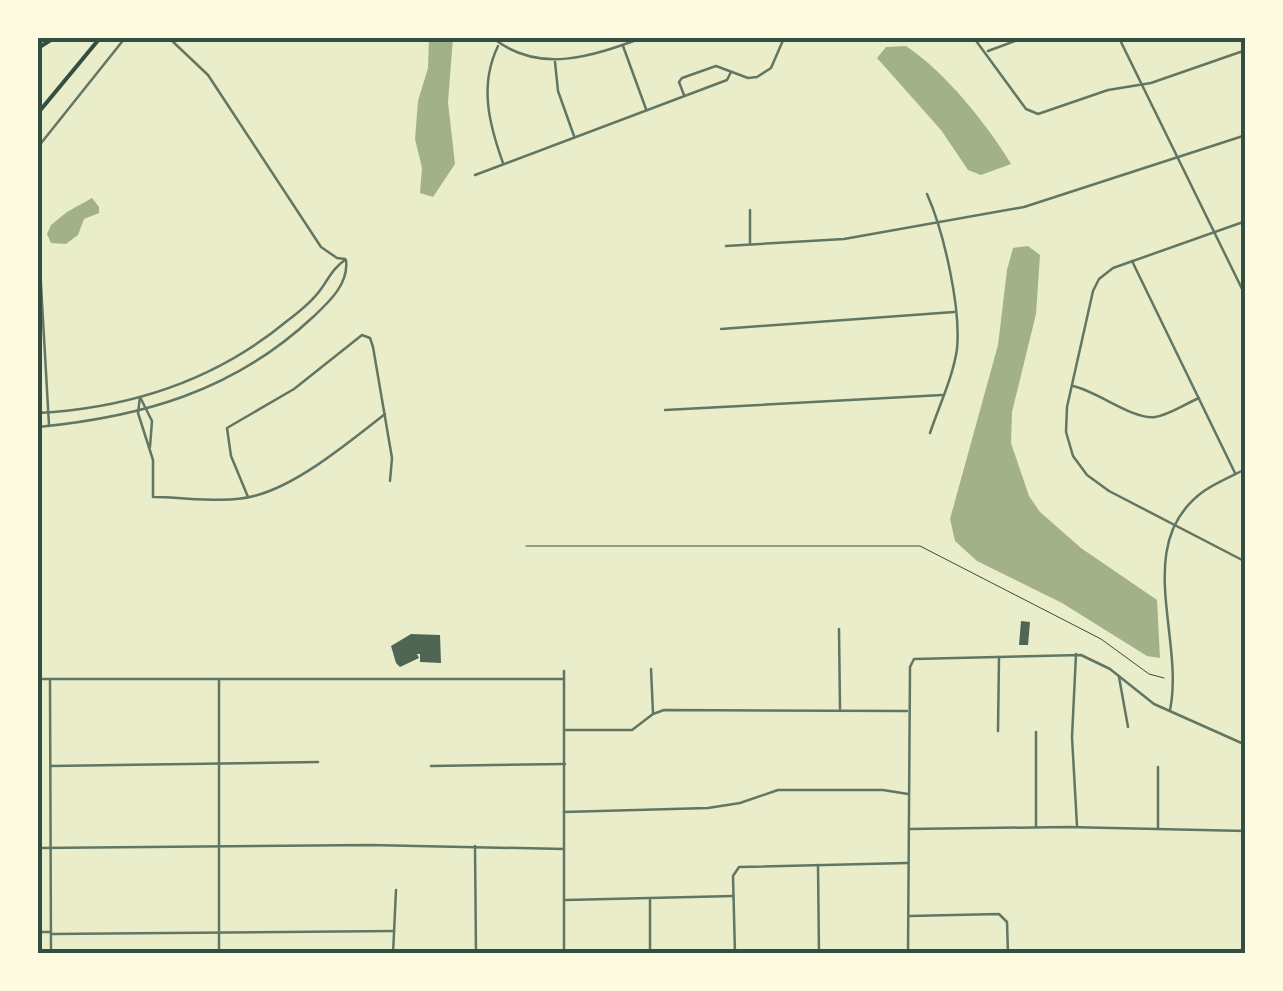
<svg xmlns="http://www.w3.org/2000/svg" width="1283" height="991" font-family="Roboto,sans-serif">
	<rect width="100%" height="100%" fill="#e9edc9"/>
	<g fill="#a3b18a">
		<path d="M429,38H453L448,102L455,164L433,197L420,193L422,168L415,139L418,101L428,68Z"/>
		<path d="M906,46C945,72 987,124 1011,164L981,175L968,170L941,130L877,58L886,47Z"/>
		<path d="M92,198L99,207V213L84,219L78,235L66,244L51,243L47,234L51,225L67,212Z"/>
		<path d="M1028,246L1040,255L1036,314L1012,412L1011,443L1029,496L1040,512L1081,548L1157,600L1160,658L1147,656L1062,603L977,561L955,541L950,519L998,345L1007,270L1013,248Z"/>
	</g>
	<g fill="#4f6655">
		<path d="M1021,621L1030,622L1028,645H1019Z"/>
		<path d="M411,634L440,635L441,663L420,662V654H417L419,658L400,667L396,663L391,646Z"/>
	</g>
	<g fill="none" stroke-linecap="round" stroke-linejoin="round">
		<path stroke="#344e41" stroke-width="1" d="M526,546H920L1101,639L1149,674L1164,678"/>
		<g stroke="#617663" stroke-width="2.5">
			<path d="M169,38L208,75L321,247L337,258L345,259"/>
			<path d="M493,38C539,75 593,56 642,38"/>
			<path d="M974,38L1026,109L1038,114L1108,90L1151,83L1246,50"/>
			<path d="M498,46C479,85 489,124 503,163"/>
			<path d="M623,46L646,109"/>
			<path d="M988,51L1023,38"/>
			<path d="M555,62L558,91L574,136"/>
			<path d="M684,95L679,82L682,78L716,66L748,78L757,77L771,68L784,38"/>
			<path d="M38,147L125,38"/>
			<path d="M475,175L727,80L731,72"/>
			<path d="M927,194C944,232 961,308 957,349C953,377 939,406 930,433"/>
			<path d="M750,210V243"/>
			<path d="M1246,221L1113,268L1099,279L1093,291L1067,407L1066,432L1073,456L1087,475L1109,491L1246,562"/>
			<path d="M38,232L49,425"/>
			<path d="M726,246L844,239L1024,207L1246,135"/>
			<path d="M1132,261L1235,473"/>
			<path d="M721,329L954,312"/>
			<path d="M1073,386C1097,391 1133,420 1155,417C1169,415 1185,404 1199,398"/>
			<path d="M140,397L138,413L153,460V497C185,497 224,504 254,496C298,485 349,442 385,414"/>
			<path d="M141,399L152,421L150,447"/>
			<path d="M665,410L942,395"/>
			<path d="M38,413C129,408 216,380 287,321C299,312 312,302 321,289C329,278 333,268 345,260"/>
			<path d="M38,427C142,417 234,391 313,317C329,302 349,284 346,260"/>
			<path d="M248,497L231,456L227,428L294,389L362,335L370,338L373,347L392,458L390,481"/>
			<path d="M839,629L840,709"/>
			<path d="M1076,654L1072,737L1077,826"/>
			<path d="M651,669L653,713"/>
			<path d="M1119,677L1128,727"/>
			<path d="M38,679H564"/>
			<path d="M50,680L51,954"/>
			<path d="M219,680V954"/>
			<path d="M1170,710C1185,638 1131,543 1204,491C1217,482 1232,476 1246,469"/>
			<path d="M564,730H632L653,714L664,710L907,711"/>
			<path d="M998,731L999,657"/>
			<path d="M51,766L318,762"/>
			<path d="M431,766L565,764"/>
			<path d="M1158,767V828"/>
			<path d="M564,812L708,808L740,803L778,790H883L908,794"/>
			<path d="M1036,826V732"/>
			<path d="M909,829L1067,827L1246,831"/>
			<path d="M475,846L476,954"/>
			<path d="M38,848L370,845L564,849"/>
			<path d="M818,865L819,954"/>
			<path d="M566,900L733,896"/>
			<path d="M909,916L999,914L1007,922L1008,954"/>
			<path d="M38,932H51"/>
			<path d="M51,934L394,931"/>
			<path d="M393,954L396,890"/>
			<path d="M564,954V671"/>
			<path d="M650,954V900"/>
			<path d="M735,954L733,876L739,867L907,863"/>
			<path d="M908,954L910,667L914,659L1081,655L1110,669L1154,704L1246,745"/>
		</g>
		<path stroke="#617663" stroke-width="2.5" d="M1119,38L1246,297"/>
		<g stroke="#344e41" stroke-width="4">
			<path d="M38,48L54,38"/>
			<path d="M38,113L100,38"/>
		</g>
	</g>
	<rect width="1283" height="991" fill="none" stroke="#fefae0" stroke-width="80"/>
	<rect x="40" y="40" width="1203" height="911" fill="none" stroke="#344e41" stroke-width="4"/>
</svg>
